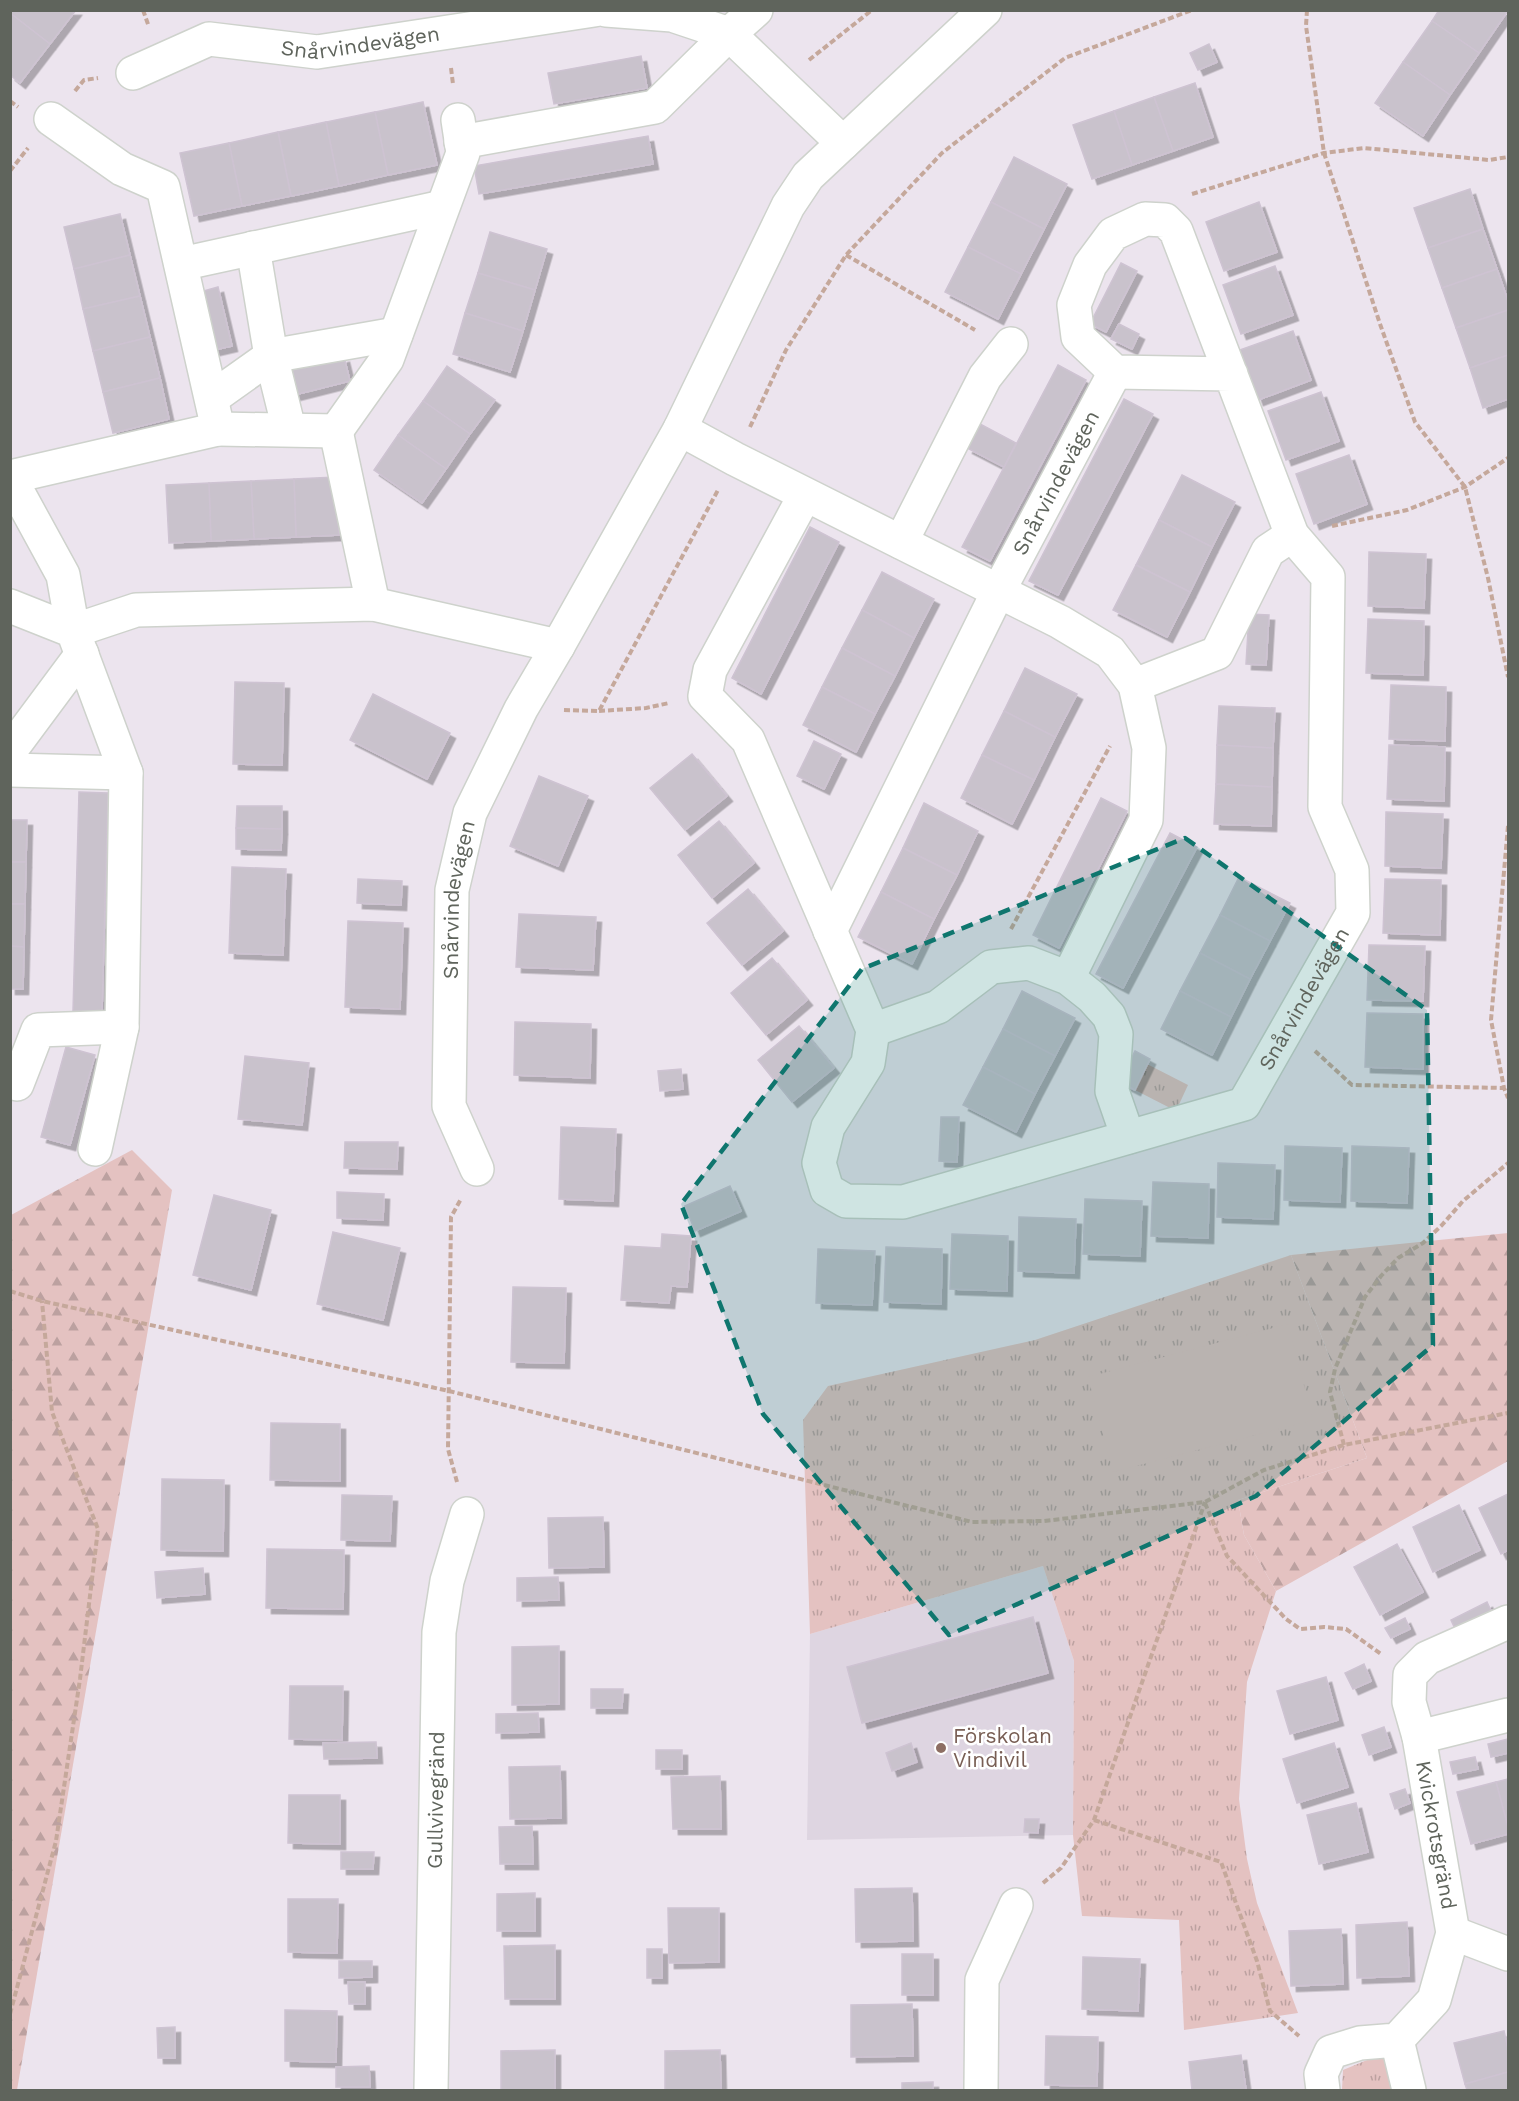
<svg xmlns="http://www.w3.org/2000/svg" width="1519" height="2101" font-family="'Work Sans',sans-serif">
	<defs>
		<pattern id="forest-firs" width="22" height="20" patternUnits="userSpaceOnUse" patternTransform="scale(1.5)"><rect width="22" height="20" fill="#e4c2c1"/><path d="M5 1l3.5 6h-7zM16 11l3.5 6h-7z" fill="#bca1a0"/></pattern>
		<pattern id="park-tufts" width="24" height="20" patternUnits="userSpaceOnUse" patternTransform="scale(1.5)"><rect width="24" height="20" fill="#e4c2c1"/><path d="M3 7l-1-3M5 7V3M7 7l1-3M15 17l-1-3M17 17v-4M19 17l1-3" fill="none" stroke="#bca1a0"/></pattern>
		<filter id="shadow"><feDropShadow dx="5.5" dy="5.5" stdDeviation="0" flood-color="#0004"/></filter>
	</defs>
	<rect width="100%" height="100%" fill="#ece4ee"/>
	<path fill="#ded5e1" d="M1043,1566L1074,1661L1073,1835L807,1840L810,1634Z"/>
	<g fill="url(#forest-firs)">
		<path d="M132,1150L172,1190L17,2090H11V1215Z"/>
		<path d="M1508,1233V1461L1276,1591L1244,1535L1238,1500L1367,1458L1291,1255Z"/>
	</g>
	<g fill="url(#park-tufts)">
		<path d="M1147,1064L1188,1085L1176,1111L1135,1090Z"/>
		<path d="M1291,1255L1367,1458L1238,1500L1244,1535L1276,1591L1247,1682L1239,1799L1247,1859L1257,1903L1298,2013L1184,2030L1179,1920L1082,1916L1073,1835L1074,1661L1043,1566L810,1634L803,1420L828,1386L1035,1340Z"/>
		<path d="M1384,2053L1393,2090H1342L1343,2070Z"/>
	</g>
	<path fill="#e4c2c1" d="M1288,1324L1313,1420L1113,1472L1088,1377Z"/>
	<g fill="#c9c2cc" stroke="#cec3d2" stroke-width="1.5" filter="url(#shadow)">
		<path d="M10,10H76L50,44L10,13Z"/>
		<path d="M1439,10H1505L1507,12L1479,53L1432,21Z"/>
		<path d="M10,13L50,44L20,83L10,75Z"/>
		<path d="M1432,21L1479,53L1450,95L1403,62Z"/>
		<path d="M1209,44L1217,62L1198,70L1190,53Z"/>
		<path d="M641,56L647,88L554,104L548,73Z"/>
		<path d="M1403,62L1450,95L1423,136L1375,103Z"/>
		<path d="M1195,83L1213,137L1173,151L1154,97Z"/>
		<path d="M1154,97L1173,151L1132,165L1114,111Z"/>
		<path d="M423,102L437,165L388,175L375,112Z"/>
		<path d="M1114,111L1132,165L1092,179L1073,125Z"/>
		<path d="M375,112L388,175L339,186L326,122Z"/>
		<path d="M326,122L339,186L291,196L278,132Z"/>
		<path d="M278,132L291,196L242,206L229,143Z"/>
		<path d="M648,136L653,164L479,194L474,166Z"/>
		<path d="M229,143L242,206L194,216L180,153Z"/>
		<path d="M1014,157L1067,184L1044,229L991,202Z"/>
		<path d="M1470,189L1483,229L1428,248L1414,208Z"/>
		<path d="M991,202L1044,229L1021,274L968,247Z"/>
		<path d="M1259,202L1277,252L1224,271L1206,222Z"/>
		<path d="M120,214L130,255L74,269L64,227Z"/>
		<path d="M1483,229L1497,269L1442,288L1428,248Z"/>
		<path d="M490,232L547,249L535,290L478,273Z"/>
		<path d="M968,247L1021,274L998,319L945,292Z"/>
		<path d="M130,255L140,296L83,309L74,269Z"/>
		<path d="M1121,263L1137,271L1106,332L1090,324Z"/>
		<path d="M1275,266L1293,315L1241,334L1223,285Z"/>
		<path d="M1497,269L1508,301V310L1456,328L1442,288Z"/>
		<path d="M478,273L535,290L523,331L465,313Z"/>
		<path d="M218,287L232,346L214,350L200,292Z"/>
		<path d="M140,296L150,337L93,351L83,309Z"/>
		<path d="M1508,310V355L1470,368L1456,328Z"/>
		<path d="M465,313L523,331L510,372L453,354Z"/>
		<path d="M1119,324L1139,334L1132,349L1111,339Z"/>
		<path d="M1293,331L1311,380L1258,400L1240,350Z"/>
		<path d="M150,337L160,378L103,392L93,351Z"/>
		<path d="M1508,355V399L1483,408L1470,368Z"/>
		<path d="M344,357L350,381L294,395L288,371Z"/>
		<path d="M1058,365L1086,380L990,561L962,547Z"/>
		<path d="M447,366L495,400L470,434L423,401Z"/>
		<path d="M160,378L169,419L113,433L103,392Z"/>
		<path d="M1321,392L1339,441L1286,460L1268,411Z"/>
		<path d="M1124,399L1153,414L1058,595L1029,581Z"/>
		<path d="M423,401L470,434L446,469L398,435Z"/>
		<path d="M980,424L1016,443L1004,467L967,448Z"/>
		<path d="M398,435L446,469L422,503L374,470Z"/>
		<path d="M1349,455L1367,504L1314,524L1296,474Z"/>
		<path d="M1182,475L1235,502L1212,547L1159,520Z"/>
		<path d="M336,477L339,535L296,537L294,479Z"/>
		<path d="M294,479L296,537L254,539L251,481Z"/>
		<path d="M251,481L254,539L211,541L209,483Z"/>
		<path d="M209,483L211,541L169,543L166,485Z"/>
		<path d="M1159,520L1212,547L1190,592L1136,565Z"/>
		<path d="M810,527L839,542L761,694L732,678Z"/>
		<path d="M1369,552L1426,554L1424,608L1368,606Z"/>
		<path d="M1136,565L1190,592L1167,637L1113,610Z"/>
		<path d="M882,572L934,599L914,638L862,610Z"/>
		<path d="M862,610L914,638L895,676L842,648Z"/>
		<path d="M1249,614L1269,615L1266,665L1246,664Z"/>
		<path d="M1368,619L1424,621L1423,675L1366,673Z"/>
		<path d="M842,648L895,676L875,714L822,687Z"/>
		<path d="M1025,668L1077,694L1055,737L1004,711Z"/>
		<path d="M235,682L284,683L282,765L233,764Z"/>
		<path d="M1391,685L1446,687L1445,741L1389,739Z"/>
		<path d="M822,687L875,714L856,752L803,725Z"/>
		<path d="M373,694L450,733L427,779L350,740Z"/>
		<path d="M1219,706L1275,708L1273,748L1217,745Z"/>
		<path d="M1004,711L1055,737L1034,780L982,755Z"/>
		<path d="M814,741L841,754L824,789L797,776Z"/>
		<path d="M1217,745L1273,748L1272,787L1216,784Z"/>
		<path d="M1389,745L1445,747L1444,801L1387,799Z"/>
		<path d="M692,754L727,796L685,830L650,788Z"/>
		<path d="M982,755L1034,780L1012,824L961,798Z"/>
		<path d="M539,776L588,796L558,866L510,846Z"/>
		<path d="M1216,784L1272,787L1271,826L1214,824Z"/>
		<path d="M79,792L108,793L102,1012L73,1011Z"/>
		<path d="M1101,798L1127,811L1059,948L1033,935Z"/>
		<path d="M924,803L978,831L957,875L903,848Z"/>
		<path d="M237,806H282V829L236,828Z"/>
		<path d="M1386,812L1443,814L1441,868L1385,866Z"/>
		<path d="M10,820H27L26,862H10Z"/>
		<path d="M719,821L754,863L712,898L678,855Z"/>
		<path d="M236,828L282,829L281,850L236,849Z"/>
		<path d="M1170,833L1197,847L1123,988L1096,974Z"/>
		<path d="M903,848L957,875L934,919L881,892Z"/>
		<path d="M10,862H26L25,904H10Z"/>
		<path d="M232,867L286,869L283,955L229,953Z"/>
		<path d="M1239,877L1290,903L1270,941L1220,915Z"/>
		<path d="M358,879L402,881L401,905L357,903Z"/>
		<path d="M1385,879L1441,880L1440,935L1383,933Z"/>
		<path d="M748,889L783,931L742,965L707,923Z"/>
		<path d="M881,892L934,919L912,964L858,937Z"/>
		<path d="M10,904H25L24,947L10,946Z"/>
		<path d="M519,914L596,917L593,970L516,967Z"/>
		<path d="M1220,915L1270,941L1250,979L1200,953Z"/>
		<path d="M348,921L403,923L400,1009L345,1007Z"/>
		<path d="M1369,945L1425,946L1423,1001L1367,1000Z"/>
		<path d="M10,946L24,947L23,989H10Z"/>
		<path d="M1200,953L1250,979L1231,1017L1180,991Z"/>
		<path d="M772,958L807,1000L766,1035L731,993Z"/>
		<path d="M1022,991L1075,1018L1055,1056L1003,1029Z"/>
		<path d="M1180,991L1231,1017L1212,1055L1161,1029Z"/>
		<path d="M1367,1013L1423,1014V1069L1365,1067Z"/>
		<path d="M515,1022L591,1024L590,1078L514,1075Z"/>
		<path d="M799,1026L834,1068L792,1102L758,1060Z"/>
		<path d="M1003,1029L1055,1056L1035,1094L983,1067Z"/>
		<path d="M66,1047L95,1055L70,1145L41,1137Z"/>
		<path d="M1135,1051L1150,1059L1135,1090L1119,1082Z"/>
		<path d="M245,1056L309,1063L302,1125L238,1119Z"/>
		<path d="M983,1067L1035,1094L1016,1132L963,1105Z"/>
		<path d="M681,1069L683,1089L660,1091L658,1071Z"/>
		<path d="M941,1117H959L957,1162L939,1161Z"/>
		<path d="M561,1127L616,1129L613,1201L559,1199Z"/>
		<path d="M345,1142H398L397,1169L344,1168Z"/>
		<path d="M1285,1146L1342,1148L1340,1202L1284,1200Z"/>
		<path d="M1352,1146L1409,1148L1407,1203L1351,1201Z"/>
		<path d="M1218,1163L1275,1165L1273,1219L1217,1217Z"/>
		<path d="M1153,1182L1209,1184L1208,1238L1151,1236Z"/>
		<path d="M730,1186L741,1211L695,1231L685,1206Z"/>
		<path d="M337,1192L384,1194L383,1220L337,1218Z"/>
		<path d="M214,1195L271,1210L251,1290L193,1275Z"/>
		<path d="M1085,1199L1142,1201L1140,1256L1083,1254Z"/>
		<path d="M1019,1217L1076,1219L1074,1273L1018,1271Z"/>
		<path d="M333,1232L400,1248L383,1320L317,1304Z"/>
		<path d="M662,1234L691,1236L687,1287L671,1286L669,1303L621,1300L625,1246L661,1248Z"/>
		<path d="M952,1234L1008,1236L1007,1291L950,1289Z"/>
		<path d="M886,1247L942,1249L941,1304L884,1302Z"/>
		<path d="M818,1249L875,1251L872,1305L816,1303Z"/>
		<path d="M513,1287L566,1288L564,1363L511,1362Z"/>
		<path d="M271,1423L340,1424V1481L270,1480Z"/>
		<path d="M162,1479L224,1480L223,1551L161,1550Z"/>
		<path d="M1508,1494V1550L1501,1554L1479,1508Z"/>
		<path d="M342,1495L392,1496L390,1541L341,1540Z"/>
		<path d="M1459,1505L1480,1550L1433,1572L1413,1527Z"/>
		<path d="M603,1517L604,1567L549,1568L548,1518Z"/>
		<path d="M1397,1544L1423,1592L1380,1615L1354,1567Z"/>
		<path d="M267,1549L344,1550L343,1609L266,1608Z"/>
		<path d="M203,1568L205,1594L157,1598L155,1572Z"/>
		<path d="M558,1577L559,1600L517,1601V1578Z"/>
		<path d="M1487,1602L1493,1615L1457,1633L1451,1620Z"/>
		<path d="M1033,1617L1048,1673L862,1723L847,1667Z"/>
		<path d="M1405,1618L1410,1629L1391,1638L1385,1628Z"/>
		<path d="M559,1646V1704L512,1705V1647Z"/>
		<path d="M1364,1664L1371,1681L1353,1689L1345,1673Z"/>
		<path d="M1326,1677L1338,1720L1290,1734L1277,1691Z"/>
		<path d="M290,1686H343L342,1740L289,1739Z"/>
		<path d="M591,1689H623L622,1708H591Z"/>
		<path d="M538,1713L539,1732L496,1733V1714Z"/>
		<path d="M1384,1727L1391,1747L1369,1755L1362,1735Z"/>
		<path d="M1508,1739V1753L1491,1757L1488,1744Z"/>
		<path d="M376,1742L377,1758L324,1759L323,1743Z"/>
		<path d="M911,1743L917,1762L892,1771L886,1753Z"/>
		<path d="M1334,1743L1348,1787L1297,1803L1283,1759Z"/>
		<rect x="656" y="1750" width="26" height="19"/>
		<path d="M1475,1757L1478,1769L1453,1774L1450,1762Z"/>
		<path d="M560,1766L561,1818L510,1819L509,1767Z"/>
		<path d="M720,1776L721,1829H673L671,1777Z"/>
		<path d="M1508,1779V1827L1496,1782Z"/>
		<path d="M1496,1782L1508,1827V1834L1471,1844L1457,1792Z"/>
		<path d="M1405,1789L1410,1803L1395,1809L1390,1794Z"/>
		<path d="M289,1795H340V1844L288,1843Z"/>
		<path d="M1356,1803L1368,1852L1319,1864L1307,1815Z"/>
		<path d="M1025,1819H1039L1038,1833L1024,1832Z"/>
		<path d="M532,1826L533,1864H500L499,1827Z"/>
		<path d="M341,1852H374L373,1869H341Z"/>
		<path d="M912,1888L913,1941L856,1942L855,1889Z"/>
		<path d="M535,1893V1931H497V1894Z"/>
		<path d="M288,1899H338L337,1953L288,1952Z"/>
		<path d="M668,1908H719V1962L669,1963Z"/>
		<path d="M1407,1922L1409,1976L1357,1978L1356,1925Z"/>
		<path d="M1341,1929L1343,1984L1291,1986L1289,1931Z"/>
		<path d="M555,1945V1999H505L504,1946Z"/>
		<rect x="647" y="1949" width="15" height="29"/>
		<rect x="902" y="1954" width="31" height="41"/>
		<path d="M1083,1957L1140,1959L1138,2011L1082,2009Z"/>
		<path d="M339,1961H372V1977L339,1978Z"/>
		<path d="M348,1982H365V2004H349Z"/>
		<path d="M912,2004L913,2056L851,2057V2005Z"/>
		<path d="M285,2010L337,2011L336,2062L285,2061Z"/>
		<path d="M175,2027V2058H158L157,2028Z"/>
		<path d="M1504,2031L1508,2049V2072L1465,2084L1454,2043Z"/>
		<path d="M1046,2036L1098,2037L1097,2086L1045,2085Z"/>
		<path d="M555,2050V2090H501V2051Z"/>
		<path d="M720,2050L721,2090H665V2051Z"/>
		<path d="M1241,2055L1246,2090H1192L1189,2062Z"/>
		<path d="M369,2066L370,2087H336V2067Z"/>
		<path d="M1508,2072V2090H1467L1465,2084Z"/>
		<path d="M933,2082V2090H902V2083Z"/>
	</g>
	<g fill="none" stroke-linecap="round" stroke-linejoin="round">
		<g stroke="#ced2cc" stroke-width="36">
			<g id="minor">
				<path d="M606,10L672,15L729,34L843,143"/>
				<path id="s1" d="M133,73L209,39L317,52L594,10"/>
				<path d="M461,142L655,107L729,34L756,10"/>
				<path d="M253,248L271,356L289,429"/>
				<path d="M181,264L442,207"/>
				<path d="M212,398L271,356L396,334"/>
				<path d="M218,429L336,431L387,359L463,153L458,120"/>
				<path d="M680,429L735,459L1060,622L1110,652L1135,685L1149,748L1146,820L1068,978"/>
				<path d="M336,431L373,604"/>
				<path d="M10,477L218,429L163,187L122,169L51,119"/>
				<path d="M10,478L63,575L73,631L136,610L373,604L558,646"/>
				<path id="s2" d="M805,495L710,670L705,696L748,740L873,1030L868,1063L828,1127L819,1163L827,1190L846,1201L903,1202L1244,1104L1353,913L1352,870L1325,807L1328,577L1292,535L1176,231L1165,220L1145,219L1113,234L1090,265L1074,305L1078,337L1115,372L1231,374"/>
				<path d="M901,542L985,377L1011,344"/>
				<path d="M10,606L73,631L126,773L122,1027L95,1149"/>
				<path d="M1135,685L1217,653L1268,551L1292,535"/>
				<path d="M10,751L82,654"/>
				<path d="M10,770L126,773"/>
				<path id="s3" d="M830,931L998,592L1115,372"/>
				<path d="M873,1030L938,1007L991,967L1029,963L1068,978L1092,997L1109,1016L1116,1034L1112,1091L1128,1137"/>
				<path d="M10,1082L17,1084L38,1030L122,1027"/>
				<path id="s4" d="M477,1169L449,1106L452,890L470,813L521,709L558,646L680,429L788,206L808,176L985,10"/>
				<path d="M1419,1737L1508,1715"/>
				<path d="M1453,1933L1508,1954"/>
				<path d="M1397,2040L1409,2090"/>
				<path id="s5" d="M431,2090L439,1632L447,1581L467,1514"/>
				<path d="M981,2090L982,1980L1016,1905"/>
				<path d="M1323,2090L1321,2074L1331,2052L1360,2043L1397,2040L1434,2000L1453,1933L1419,1737L1409,1702L1410,1675L1427,1658L1508,1622"/>
			</g>
		</g>
		<g stroke="#c5a89b" stroke-width="4" stroke-dasharray="6 3" stroke-linecap="butt">
			<path d="M143,10L149,27"/>
			<path d="M1307,10L1306,26L1324,153L1380,324L1415,422L1465,487L1488,578L1508,677"/>
			<path d="M809,60L872,10"/>
			<path d="M451,68L453,84"/>
			<path d="M75,91L84,80L98,78"/>
			<path d="M10,101L18,107"/>
			<path d="M10,171L28,148"/>
			<path d="M1192,194L1324,153L1364,148L1489,160L1508,157"/>
			<path d="M846,255L975,330"/>
			<path d="M750,427L786,350L846,255L942,153L1065,58L1192,10"/>
			<path d="M1332,526L1407,510L1465,487L1508,458"/>
			<path d="M564,710L599,711L718,490"/>
			<path d="M599,711L646,708L669,703"/>
			<path d="M1508,826L1491,1020L1504,1088L1508,1098"/>
			<path d="M1011,929L1110,746"/>
			<path d="M1315,1051L1352,1085L1504,1088"/>
			<path d="M10,1291L42,1301L449,1391L972,1522L1044,1521L1205,1502L1264,1470L1344,1445L1508,1413"/>
			<path d="M1344,1445L1330,1392L1335,1369L1365,1297L1381,1276L1398,1258L1423,1243L1442,1225L1463,1201L1508,1163"/>
			<path d="M457,1482L448,1449L451,1217L461,1199"/>
			<path d="M1205,1503L1227,1556L1286,1619L1300,1629L1324,1627L1346,1629L1381,1654"/>
			<path d="M1094,1820L1221,1862L1257,1961L1270,2011L1299,2036"/>
			<path d="M1043,1883L1061,1868L1094,1820L1205,1502"/>
			<path d="M10,2014L56,1841L80,1679L98,1529L52,1412L42,1301"/>
		</g>
		<use href="#minor" stroke="#fff" stroke-width="33"/>
	</g>
	<path fill="#0f766e" fill-opacity="0.2" stroke="#0f766e" stroke-width="4.5" stroke-dasharray="12 8" stroke-linejoin="round" d="M1185,838L1427,1010L1433,1345L1256,1496L949,1635L763,1414L681,1204L862,969Z"/>
	<circle fill="#8d6e63" stroke="#fff" stroke-width="2" cx="941" cy="1748" r="6"/>
	<g text-anchor="middle" stroke-width="5" stroke-linejoin="round" paint-order="stroke">
		<g font-size="21" fill="#5f645c" stroke="#fff">
			<text dy="7" stroke="none"><textPath href="#s1" startOffset="236">Snårvindevägen</textPath></text>
			<text dy="7" stroke="none"><textPath href="#s3" startOffset="502">Snårvindevägen</textPath></text>
			<text dy="7" stroke="none"><textPath href="#s4" startOffset="276">Snårvindevägen</textPath></text>
			<text dy="7" stroke="none"><textPath href="#s2" startOffset="1332">Snårvindevägen</textPath></text>
			<text dy="7" stroke="none"><textPath href="#s5" startOffset="290">Gullvivegränd</textPath></text>
			<text transform="translate(1436 1835) rotate(80)" y="7">Kvickrotsgränd</text>
		</g>
		<g font-size="21" fill="#785e54" stroke="#fff" text-anchor="start">
			<text x="953" y="1743">Förskolan<tspan x="953" dy="24">Vindivil</tspan></text>
		</g>
	</g>
	<rect width="1519" height="2101" fill="none" stroke="#5f645c" stroke-width="24"/>
</svg>
